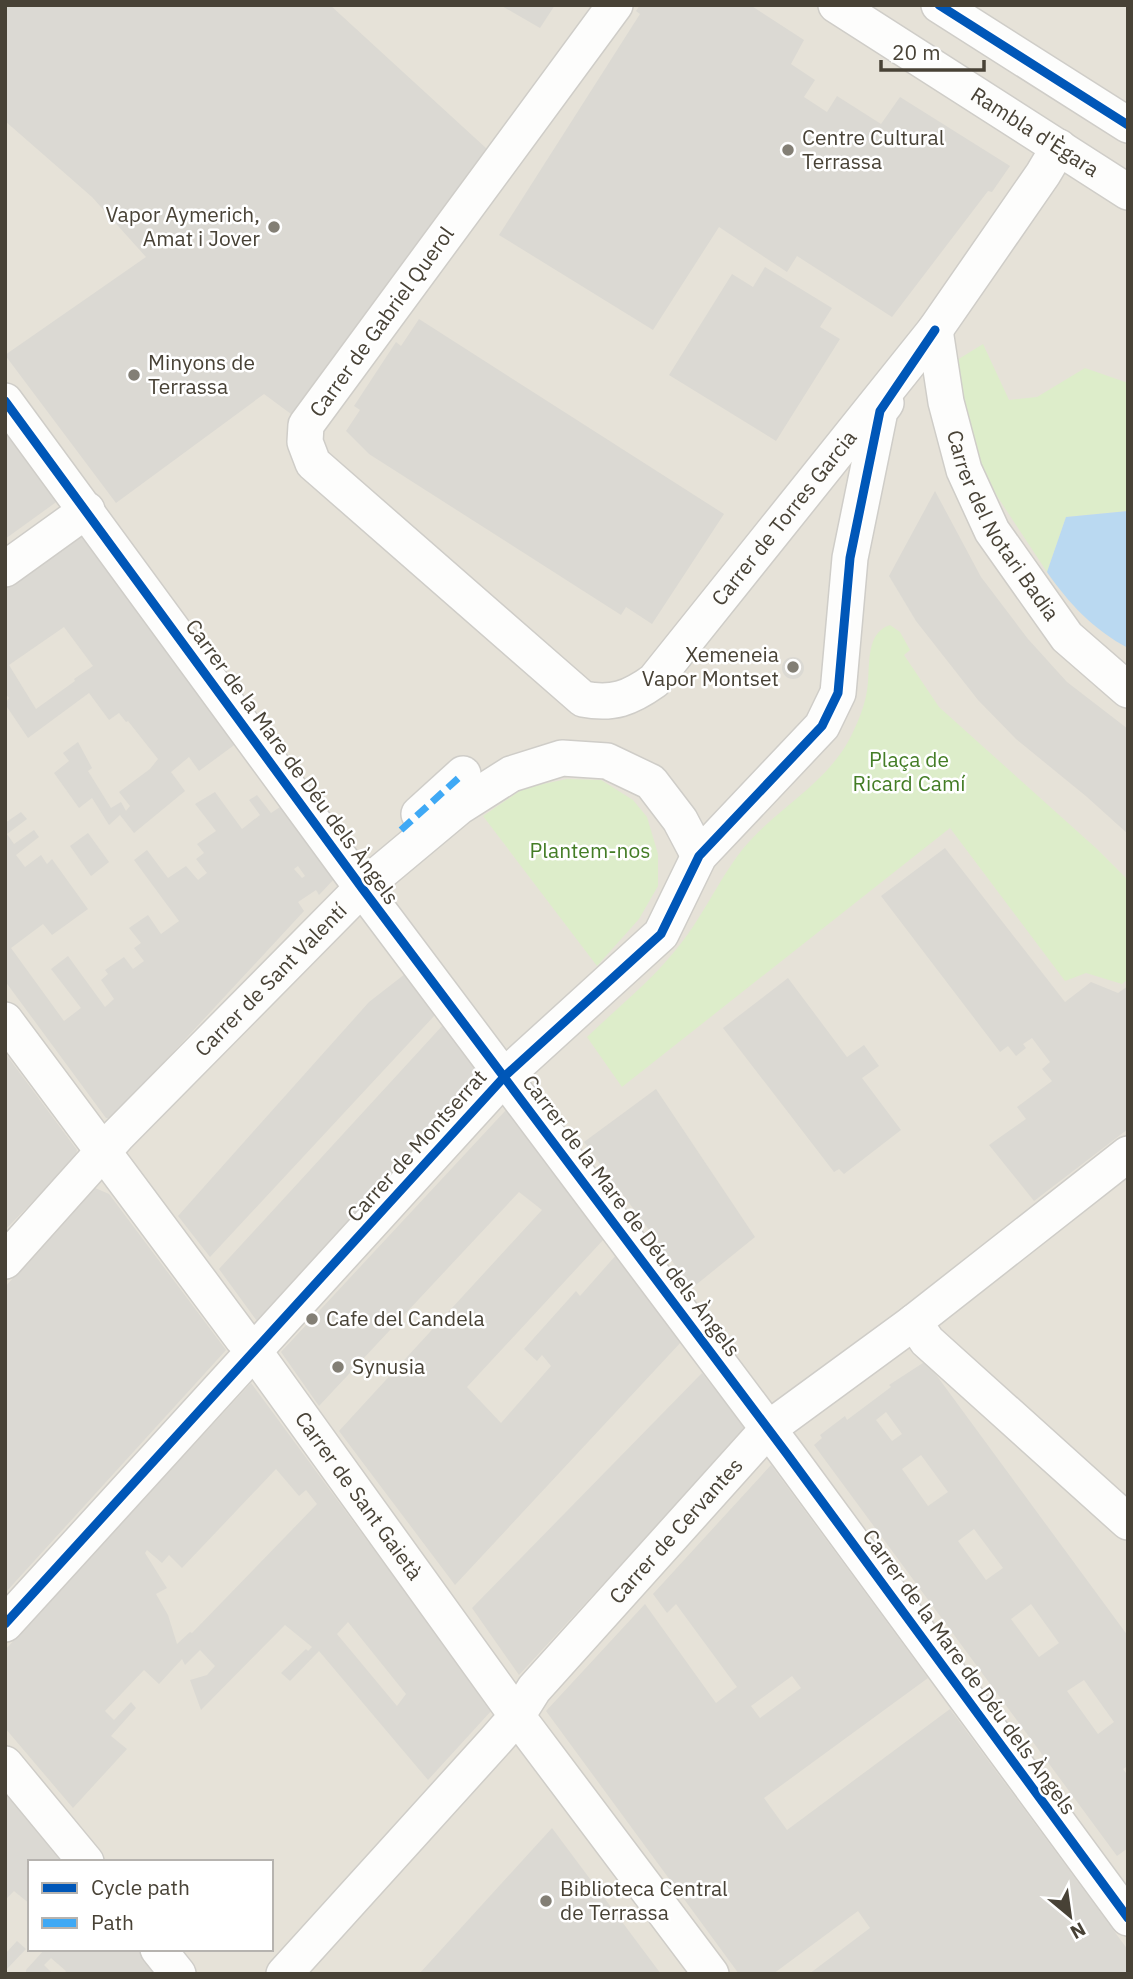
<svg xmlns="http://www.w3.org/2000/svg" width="1133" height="1979" font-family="'IBM Plex Sans',sans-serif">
	<rect width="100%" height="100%" fill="#f1f0eb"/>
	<path fill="#e6e2d8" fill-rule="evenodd" d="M5,5H1128V1974H5ZM30,1862H271V1949H30Z"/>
	<g fill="#ddedca">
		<path d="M983,344L1009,400L1037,397L1085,368L1128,383V511L1066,517L1047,572L997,496L958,414L949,365Z"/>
		<path d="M890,625L900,632L910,650L904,655L939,707L1097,849L1128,880V979L1122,984L1086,973L1065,981L950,828L622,1087L587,1037C616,1009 649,983 674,952C701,921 717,882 742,850C774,810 824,786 849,740C856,727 863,710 866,696C872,674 862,634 890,625Z"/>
		<path d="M567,779L601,780L633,800L647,817L658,854V886L639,919L597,966L483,816L524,788Z"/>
	</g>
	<path fill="#bad9f1" d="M1128,511V648C1094,630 1069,604 1047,572L1066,517Z"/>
	<g fill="#dbd9d3" fill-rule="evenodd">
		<path d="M5,5H330L487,149L291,414L264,394L116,503L5,355L146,257L92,197L5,121Z"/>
		<path d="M500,5H555L540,28Z"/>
		<path d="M640,5H750L804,40L791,64L815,80L804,97L827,112L837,96L881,124L900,97L1010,166L992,192L988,191L892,317L797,256L787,272L719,227L653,330L499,235L640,14L636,11Z"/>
		<path d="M765,267L832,308L820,327L840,339L776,441L669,375L732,274L753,287Z"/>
		<path d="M419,319L724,514L652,624L626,607L621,615L369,454L346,431L360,410L354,406L396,342L401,346Z"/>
		<path d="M5,428L59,500L5,539Z"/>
		<path d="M935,491L981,577L1028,639L1067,682L1128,729V834L1087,797L1016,739L978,700L916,621L889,576Z"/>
		<path d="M79,530L237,743L199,771L189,757L171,772L185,791L134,833L120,815L109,825L92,798L79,808L54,773L69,761L63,753L78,742L92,768L88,771L111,808L121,802L126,811L130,806L119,792L150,769L158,759L128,721L126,722L119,713L109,720L89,693L28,738L5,704L9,698L5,693V584ZM64,627L93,666L74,679L75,681L36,709L9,665Z"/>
		<circle cx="793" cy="668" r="11"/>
		<path d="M215,792L242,829L260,815L249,800L257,795L271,813L283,805L336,877L319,895L316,890L298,902L304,911L112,1118H106L5,981V823L21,812L27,819L7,834L14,844L34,830L39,837L16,855L25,867L41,855L47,864L52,859L88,909L52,935L43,924L11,948L64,1021L81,1008L51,969L68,956L105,1007L114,999L101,980L108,974L105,970L124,957L133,969L144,961L134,948L141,943L129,928L148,915L161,934L179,921L134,860L147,850L168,878L186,866L198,880L207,873L196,859L204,853L197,844L216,831L195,804ZM298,866L305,876L302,878L294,869Z"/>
		<path d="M88,833L109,862L91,876L70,846Z"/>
		<path d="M945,848L1065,1002L1091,982L1118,993L1128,986V1129L1034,1201L989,1145L1026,1119L1017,1107L1052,1081L1042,1069L1050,1062L1032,1038L1023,1044L1026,1048L1016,1056L1008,1046L1000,1052L881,896Z"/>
		<path d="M405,974L435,1015L210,1257L178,1216L369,1002Z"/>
		<path d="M788,978L847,1057L864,1045L879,1066L862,1078L901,1130L844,1174L839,1169L834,1172L723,1028Z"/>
		<path d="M443,1025L485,1077L257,1321L219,1269Z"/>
		<path d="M5,1053L77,1150L75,1158L5,1230Z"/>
		<path d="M656,1089L755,1237L692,1288L584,1142Z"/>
		<path d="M506,1110L604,1239L467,1387L501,1423L551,1366L542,1355L537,1361L524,1349L576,1291L580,1296L617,1254L682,1341L455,1585L339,1431L542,1210L519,1192L319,1406L281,1352Z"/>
		<path d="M95,1188L109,1194L226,1350L5,1593V1287Z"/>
		<path d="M926,1361L1128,1636V1766L1123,1769L1128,1776V1848L1117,1856L814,1445L822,1438L820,1435L845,1416L847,1420L891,1387L889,1385ZM886,1412L902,1434L892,1441L876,1420ZM921,1455L948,1492L928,1506L902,1469ZM974,1529L1003,1568L986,1580L958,1541ZM1031,1604L1059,1643L1039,1657L1011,1619ZM1084,1680L1114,1722L1098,1734L1067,1691Z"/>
		<path d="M702,1373L746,1429L519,1675L472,1608Z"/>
		<path d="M251,1383L492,1710L428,1780L319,1651L290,1681L281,1673L306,1649L308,1651L312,1647L285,1625L201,1710L190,1680L207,1675L215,1666L200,1650L185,1665L182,1659L159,1684L144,1670L105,1711L114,1720L131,1702L136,1708L111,1736L127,1749L73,1808L5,1728V1650ZM276,1469L299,1496L306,1490L317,1504L192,1633L190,1632L177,1644L168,1615L156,1594L167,1588L145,1553L147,1550L162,1563L169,1555L182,1568ZM348,1622L406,1694L397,1706L337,1634Z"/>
		<path d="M771,1465L928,1678L764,1798L787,1830L950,1709L1128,1950V1974H809L870,1928L858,1911L773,1974H739L546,1711L645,1604L716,1703L737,1687L676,1604L667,1613L653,1594ZM792,1676L801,1688L760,1718L751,1706Z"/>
		<path d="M5,1789L67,1862H30V1904L14,1891L7,1898L5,1896Z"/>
		<path d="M552,1828L661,1974H419Z"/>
		<path d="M17,1941L26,1949L6,1970L10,1974H5V1954Z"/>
		<path d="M45,1949H140L161,1974H64L66,1971L51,1958L44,1965L53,1974H26V1970Z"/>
	</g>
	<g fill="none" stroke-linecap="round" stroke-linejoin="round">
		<g stroke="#cfcdc8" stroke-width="38">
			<g id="minor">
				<path id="s1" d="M615,5L306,425L305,442L313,463L583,699C613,705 630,698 654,681L935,330L1043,174L1059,147"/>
				<path id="s2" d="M836,5L1128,192"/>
				<path d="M939,5L1128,125"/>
				<path id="s3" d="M935,330L946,402L964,470L992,531L1067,637L1128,690"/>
				<path d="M5,401L362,888L787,1454L1128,1918"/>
				<path d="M5,569L87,510"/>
				<path d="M419,814L463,774"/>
				<path id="s4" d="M5,1020L242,1338L254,1351L517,1716L711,1974"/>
				<path id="s5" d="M5,1261L117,1136L362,888L459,807L511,774L562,758L607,761L651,782L680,820L699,856"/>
				<path d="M914,1322L927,1341L1128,1522"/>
				<path d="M5,1624L505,1076L661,934L699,856L822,726L838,693L850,558L880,411L886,403"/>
				<path d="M5,1764L86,1862"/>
				<path d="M158,1949L178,1974"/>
				<path id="s6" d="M284,1974L496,1740L517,1716L534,1689L768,1429L914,1322L1128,1154"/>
			</g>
		</g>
		<use href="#minor" stroke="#fdfdfc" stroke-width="35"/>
		<path stroke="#3fa9f5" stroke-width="7" stroke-dasharray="14 7" stroke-linecap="butt" d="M401,830L463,774"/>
		<g stroke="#fff" stroke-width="13">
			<g id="cycleway">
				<path d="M939,5L1128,125"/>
				<path d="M5,401L362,888L787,1454L1128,1918"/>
				<path d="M5,1624L505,1076L661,934L699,856L822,726L838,693L850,558L880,411L935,330"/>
			</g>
		</g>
		<use href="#cycleway" stroke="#0057b8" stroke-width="9"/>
	</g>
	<g fill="#837f75" stroke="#fff" stroke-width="2.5">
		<circle cx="788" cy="150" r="7"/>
		<circle cx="274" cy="227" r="7"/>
		<circle cx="134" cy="375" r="7"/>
		<circle cx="793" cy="667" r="7"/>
		<circle cx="312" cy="1319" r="7"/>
		<circle cx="338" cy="1367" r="7"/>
		<circle cx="546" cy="1901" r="7"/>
	</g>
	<g text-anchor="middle" stroke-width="5" stroke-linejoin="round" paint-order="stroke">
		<g font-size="21" fill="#484236" stroke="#fff">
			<text dy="7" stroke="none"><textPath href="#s2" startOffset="236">Rambla d'Ègara</textPath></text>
			<text transform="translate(382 322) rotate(-54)" y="7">Carrer de Gabriel Querol</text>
			<text dy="7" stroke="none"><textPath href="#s1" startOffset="1204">Carrer de Torres Garcia</textPath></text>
			<text dy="7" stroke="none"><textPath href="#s3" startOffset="210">Carrer del Notari Badia</textPath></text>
			<text transform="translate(292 762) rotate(54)" y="7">Carrer de la Mare de Déu dels Àngels</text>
			<text dy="7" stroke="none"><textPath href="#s5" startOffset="387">Carrer de Sant Valentí</textPath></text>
			<text transform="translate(417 1146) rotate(-48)" y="7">Carrer de Montserrat</text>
			<text transform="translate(631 1216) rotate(53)" y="7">Carrer de la Mare de Déu dels Àngels</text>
			<text dy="7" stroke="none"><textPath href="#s4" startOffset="593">Carrer de Sant Gaietà</textPath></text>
			<text dy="7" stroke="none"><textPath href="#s6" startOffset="592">Carrer de Cervantes</textPath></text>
			<text transform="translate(969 1672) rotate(54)" y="7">Carrer de la Mare de Déu dels Àngels</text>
		</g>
		<g font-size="21" fill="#484236" stroke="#fff" text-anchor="start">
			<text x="802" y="145">Centre Cultural<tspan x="802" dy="24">Terrassa</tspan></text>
			<text x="260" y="222" text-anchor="end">Vapor Aymerich,<tspan x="260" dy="24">Amat i Jover</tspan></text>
			<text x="148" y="370">Minyons de<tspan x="148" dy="24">Terrassa</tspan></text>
			<text x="779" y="662" text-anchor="end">Xemeneia<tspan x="779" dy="24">Vapor Montset</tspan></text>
			<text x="326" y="1326">Cafe del Candela</text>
			<text x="352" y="1374">Synusia</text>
			<text x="560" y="1896">Biblioteca Central<tspan x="560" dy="24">de Terrassa</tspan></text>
		</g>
		<g font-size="21" fill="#447d26" stroke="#fff">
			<text x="909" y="767">Plaça de<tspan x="909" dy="24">Ricard Camí</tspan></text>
			<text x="590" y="858">Plantem-nos</text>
		</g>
	</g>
	<rect width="1133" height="1979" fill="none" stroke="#484236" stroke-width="14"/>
	<rect x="28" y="1860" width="245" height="91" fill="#ffffff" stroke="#b6b3af" stroke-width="2"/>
	<rect x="42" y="1883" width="35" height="10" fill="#0057b8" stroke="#b6b3af" stroke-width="2"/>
	<text x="91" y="1895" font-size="21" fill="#484236">Cycle path</text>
	<rect x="42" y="1918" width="35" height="10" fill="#3fa9f5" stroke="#b6b3af" stroke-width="2"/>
	<text x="91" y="1930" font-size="21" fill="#484236">Path</text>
	<g transform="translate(1070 1916) rotate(151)" stroke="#ffffff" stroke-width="5" paint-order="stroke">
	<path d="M0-5L12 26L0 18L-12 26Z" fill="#484236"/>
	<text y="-10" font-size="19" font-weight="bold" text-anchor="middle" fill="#484236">N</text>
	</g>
	<path d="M881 60v10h103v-10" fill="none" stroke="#484236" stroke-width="3.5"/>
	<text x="892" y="60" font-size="21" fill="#484236" stroke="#ffffff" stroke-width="5" paint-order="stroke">20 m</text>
</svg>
